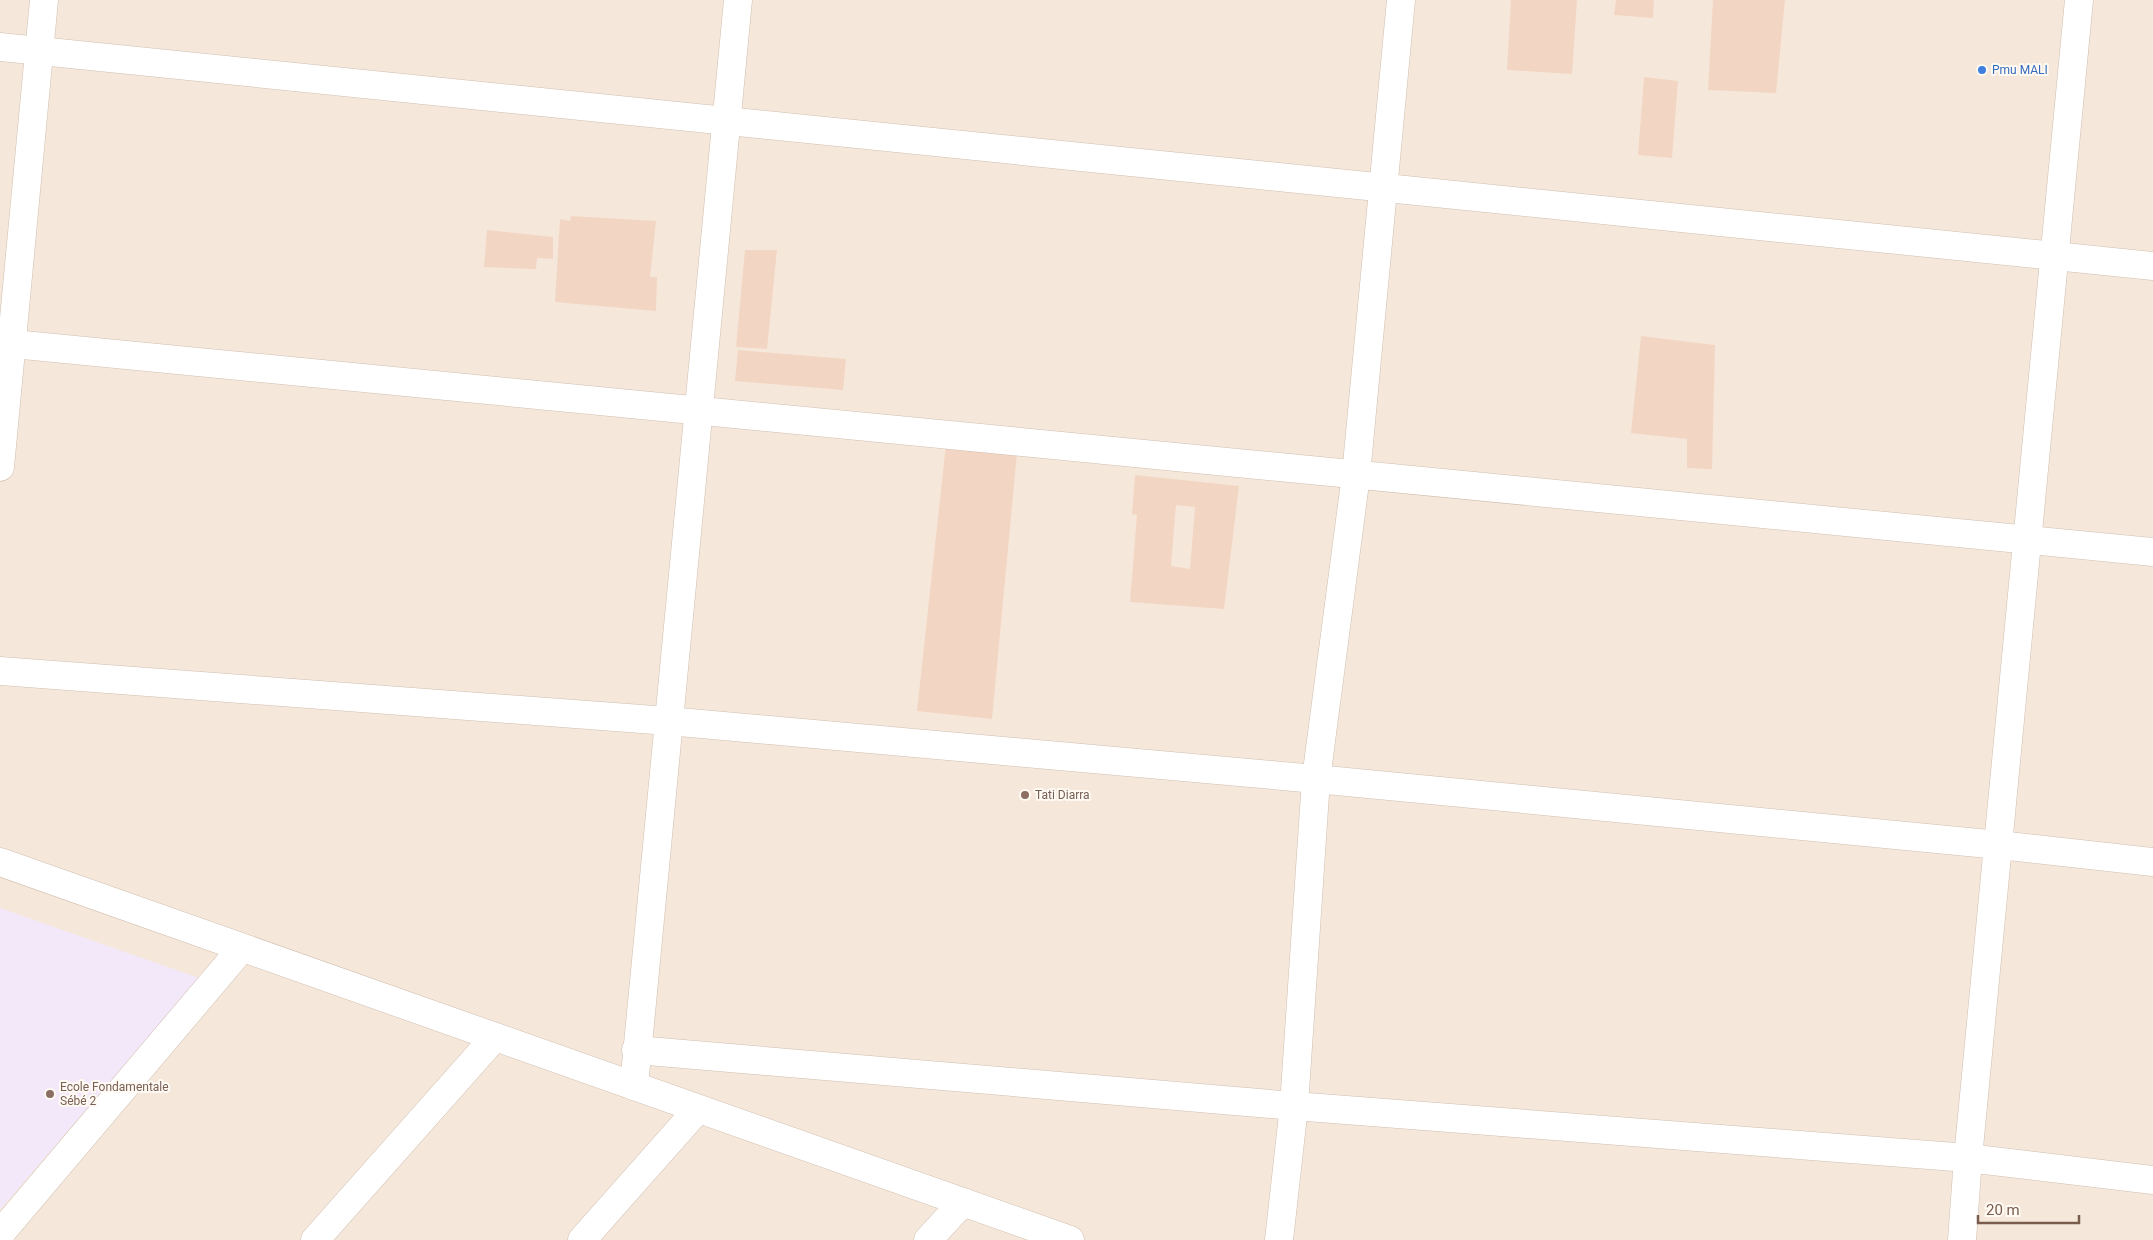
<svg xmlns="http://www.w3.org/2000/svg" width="2153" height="1240" font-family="Roboto,sans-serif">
	<rect width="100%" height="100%" fill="#fdf6ec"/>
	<rect fill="#f5e8da" x="0" y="0" width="2153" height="1240"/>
	<path fill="#f3e8fa" d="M0,908L199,978L0,1210Z"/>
	<g fill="#f3d5c3" fill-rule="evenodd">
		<path d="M1511,0H1577L1572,74L1507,70Z"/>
		<path d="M1616,0H1654L1653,18L1614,15Z"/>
		<path d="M1713,0H1785L1776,93L1708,90Z"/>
		<path d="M1644,77L1678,81L1672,158L1638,155Z"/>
		<path d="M571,216L656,221L650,277H657L656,311L555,302L560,219L570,221Z"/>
		<path d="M487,230L553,237V259L537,258L536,269L484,267Z"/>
		<path d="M745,250H777L767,349L736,347Z"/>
		<path d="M1641,336L1715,345L1712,469L1687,468V439L1631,433Z"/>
		<path d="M738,350L846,359L843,390L735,381Z"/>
		<path d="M946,444L1017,453L992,719L917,711Z"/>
		<path d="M1135,475L1239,486L1224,609L1130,602L1137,515L1132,514ZM1176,505L1195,507L1190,569L1171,566Z"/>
	</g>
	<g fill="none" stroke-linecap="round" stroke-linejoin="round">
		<g stroke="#d1beb0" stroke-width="29">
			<g id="minor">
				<path d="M0,47L2153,266"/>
				<path d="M0,350L13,344L2153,552"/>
				<path d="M0,467L44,0"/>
				<path d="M0,671L668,721L1316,779L1999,845L2153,862"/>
				<path d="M636,1050L1294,1106L1968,1158L2153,1180"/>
				<path d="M634,1086L738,0"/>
				<path d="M0,1234L242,948"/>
				<path d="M315,1240L495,1037"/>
				<path d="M582,1240L698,1109"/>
				<path d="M928,1240L963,1202"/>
				<path d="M1279,1240L1294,1106L1316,779L1356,475L1401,0"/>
				<path d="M1962,1240L1968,1158L2079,0"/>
			</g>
		</g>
		<g stroke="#d1beb0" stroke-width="29">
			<path id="tertiary" d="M0,862L1070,1240"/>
		</g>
		<use href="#minor" stroke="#fff" stroke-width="28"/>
		<use href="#tertiary" stroke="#fff" stroke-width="28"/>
	</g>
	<circle fill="#3f7fe0" stroke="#fffaf3" stroke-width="2" cx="1982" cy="70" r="5"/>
	<g fill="#8d6e63" stroke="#fffaf3" stroke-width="2">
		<circle cx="1025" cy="795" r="5"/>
		<circle cx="50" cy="1094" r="5"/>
	</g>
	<g text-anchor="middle" stroke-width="4" stroke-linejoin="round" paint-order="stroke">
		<g font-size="12" fill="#366cbe" stroke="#fffaf3" text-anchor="start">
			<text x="1992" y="74">Pmu MALI</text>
		</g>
		<g font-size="12" fill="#785e54" stroke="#fffaf3" text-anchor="start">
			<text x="1035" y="799">Tati Diarra</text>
			<text x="60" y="1091">Ecole Fondamentale<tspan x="60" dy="14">Sébé 2</tspan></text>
		</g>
	</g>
	<path d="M1978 1215v8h101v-8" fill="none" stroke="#7a5c4d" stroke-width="2.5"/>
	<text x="1986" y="1215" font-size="15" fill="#7a5c4d" stroke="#fffaf3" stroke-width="4" paint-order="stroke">20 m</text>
</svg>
